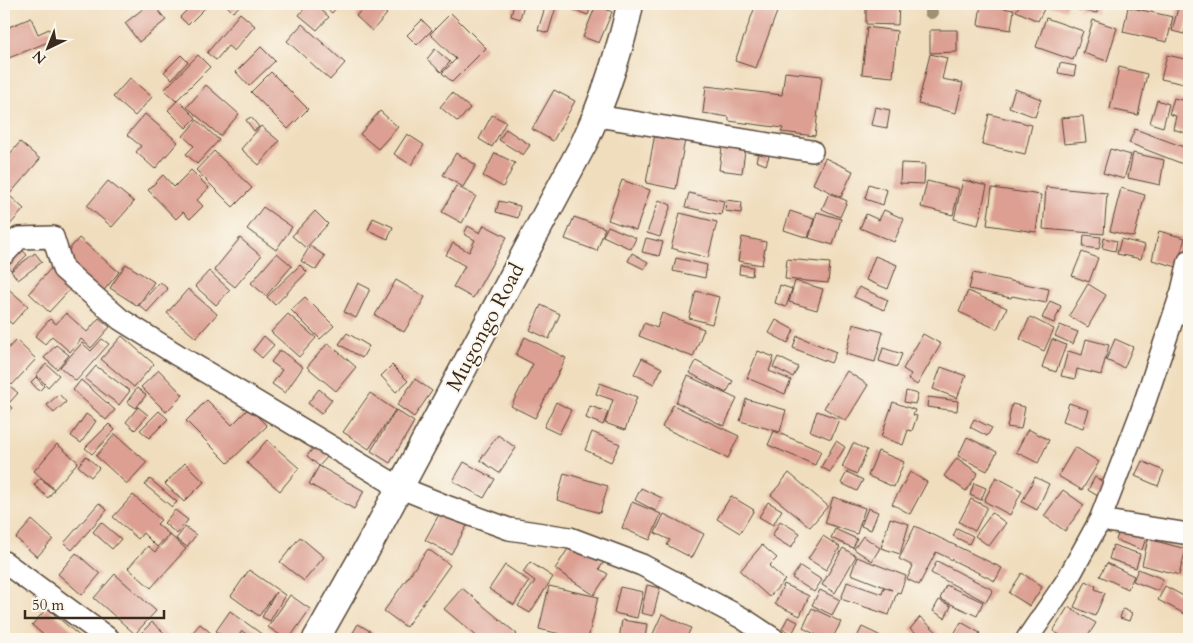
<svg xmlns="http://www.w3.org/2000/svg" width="1193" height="643" font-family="Cardo,serif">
	<rect width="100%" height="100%" fill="#fbf7ec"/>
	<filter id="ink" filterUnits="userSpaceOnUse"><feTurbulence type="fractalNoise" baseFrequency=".02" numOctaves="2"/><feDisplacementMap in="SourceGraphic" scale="10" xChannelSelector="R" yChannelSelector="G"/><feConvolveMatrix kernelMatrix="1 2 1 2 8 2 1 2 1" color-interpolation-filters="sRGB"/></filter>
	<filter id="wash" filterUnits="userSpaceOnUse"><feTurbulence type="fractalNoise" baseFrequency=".0096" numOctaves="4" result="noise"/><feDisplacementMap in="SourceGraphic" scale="20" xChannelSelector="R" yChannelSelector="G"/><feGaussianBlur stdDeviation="1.12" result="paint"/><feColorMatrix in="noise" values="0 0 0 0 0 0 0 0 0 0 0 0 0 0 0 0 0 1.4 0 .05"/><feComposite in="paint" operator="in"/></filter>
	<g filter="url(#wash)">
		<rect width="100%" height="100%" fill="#f0ddbd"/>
		<g id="blocks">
			<g fill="#dc9f92">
				<path d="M149,4H153L166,20L139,42L125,23Z"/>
				<path d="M193,4H209L188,25L180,17Z"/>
				<path d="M225,4H242L233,12Z"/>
				<path d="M308,4H314L329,17L317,30L299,15Z"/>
				<path d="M321,4H339L332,13Z"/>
				<path d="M367,4H375L387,14L372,31L356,16Z"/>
				<path d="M514,4H524L520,19L511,16Z"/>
				<path d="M546,4H557L548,33L538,30Z"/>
				<path d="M558,4H592L588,15Z"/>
				<path d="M756,4H780L756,68L735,61Z"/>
				<path d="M866,4H899L898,25L866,24Z"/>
				<path d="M981,4L1014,10L1011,30L978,25Z"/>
				<path d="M1020,4H1033L1044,9L1038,21L1016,11Z"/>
				<path d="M1043,4H1068L1066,10Z"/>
				<path d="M1080,4H1098L1097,13L1078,10Z"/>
				<path d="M1179,4H1189V15L1184,34L1172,31Z"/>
				<path d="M596,5L612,12L599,43L583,37Z"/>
				<path d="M1128,7L1173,17L1167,42L1123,32Z"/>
				<path d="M240,13L255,26L234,51L228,46L216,60L207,53Z"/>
				<path d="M451,13L486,48L452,82L442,73L456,59L430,34Z"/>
				<path d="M31,18L38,34L49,29L53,40L4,60V29Z"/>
				<path d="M1046,18L1083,31L1073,60L1036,47Z"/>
				<path d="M422,20L432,30L417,45L407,35Z"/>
				<path d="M1093,20L1117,28L1107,61L1083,53Z"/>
				<path d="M302,24L345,63L330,80L287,41Z"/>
				<path d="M867,27L897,31L893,77L862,74Z"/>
				<path d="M930,30H957V52L930,53Z"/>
				<path d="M261,47L275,61L249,86L236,72Z"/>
				<path d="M435,49L450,62L441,72L427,59Z"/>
				<path d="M930,54L947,58L942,79L963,83L956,113L918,104Z"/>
				<path d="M181,55L188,62L172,79L164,72Z"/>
				<path d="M198,55L210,67L176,101L164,90Z"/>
				<path d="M1167,55L1189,60V85L1161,79Z"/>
				<path d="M1060,63L1076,66L1074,76L1058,73Z"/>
				<path d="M1119,67L1147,74L1138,115L1110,109Z"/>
				<path d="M271,72L308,109L288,129L251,92Z"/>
				<path d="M785,72L822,76L815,136L781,132L783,128L729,121V117L703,113L706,86L782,95Z"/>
				<path d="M130,78L152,97L135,116L113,97Z"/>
				<path d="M206,85L239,114L220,136L187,107Z"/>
				<path d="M1015,89L1041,99L1035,117L1009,107Z"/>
				<path d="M554,90L575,101L553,141L532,129Z"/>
				<path d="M452,93L470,108L458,122L440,107Z"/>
				<path d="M1174,98L1189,102V134L1173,129L1176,116L1169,114Z"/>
				<path d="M178,100L196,118L186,128L168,110Z"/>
				<path d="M1157,100L1169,104L1163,127L1150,123Z"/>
				<path d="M875,107L890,110L887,128L871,125Z"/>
				<path d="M380,111L398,127L378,149L360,134Z"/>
				<path d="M145,114L178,142L155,169L136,152L141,146L127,135Z"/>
				<path d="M989,114L1032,125L1025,154L982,144Z"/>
				<path d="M492,115L506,122L492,147L479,139Z"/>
				<path d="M1083,116L1086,142L1064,144L1061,118Z"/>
				<path d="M251,117L259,127L254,131L246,120Z"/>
				<path d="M197,120L219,140L197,164L186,154L194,146L183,136Z"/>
				<path d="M261,126L279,141L259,165L241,149Z"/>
				<path d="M656,128L686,134L676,189L646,183Z"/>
				<path d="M506,129L530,145L523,155L499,140Z"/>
				<path d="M1135,129L1189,149L1188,166L1129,143Z"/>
				<path d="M407,134L424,145L411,165L394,154Z"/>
				<path d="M723,140L746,143L742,173L719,170Z"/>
				<path d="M20,142L40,159L9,195L24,209L7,228L4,225V161Z"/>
				<path d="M760,146L771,150L766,165L756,161Z"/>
				<path d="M1110,149L1131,155L1124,179L1103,173Z"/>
				<path d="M214,151L252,188L233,207L196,170Z"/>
				<path d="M456,153L476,165L463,187L443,175Z"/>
				<path d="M495,153L515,163L503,187L483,176Z"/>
				<path d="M1133,153L1164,160L1160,185L1128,178Z"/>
				<path d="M825,158L853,171L841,197L813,184Z"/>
				<path d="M901,163L925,164L924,184L900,183Z"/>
				<path d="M191,170L209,188L197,200L203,206L190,219L183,212L176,219L148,190L163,175L174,187Z"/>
				<path d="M622,180L650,190L636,230L608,220Z"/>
				<path d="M963,180L987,186L978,225L954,219Z"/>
				<path d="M108,181L134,202L112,227L87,206Z"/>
				<path d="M927,181L959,189L953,215L921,207Z"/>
				<path d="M869,184L887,190L883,205L865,199Z"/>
				<path d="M456,186L476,196L462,223L442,212Z"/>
				<path d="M1046,187L1107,193L1104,234L1043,229Z"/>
				<path d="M992,188L1041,195L1036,232L987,225Z"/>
				<path d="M1121,188L1145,195L1134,237L1110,231Z"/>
				<path d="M689,193L724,201L721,215L685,207Z"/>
				<path d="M829,193L847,201L840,217L822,209Z"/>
				<path d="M659,200L671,205L660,237L647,233Z"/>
				<path d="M726,200L742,202L741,213L725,211Z"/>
				<path d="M499,201L520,206L518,218L496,212Z"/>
				<path d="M263,207L292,227L276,250L247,229Z"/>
				<path d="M884,210L904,219L894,242L860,228L866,214L879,220Z"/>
				<path d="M315,211L328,224L306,248L292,236Z"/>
				<path d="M790,211L814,219L808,238L784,230Z"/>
				<path d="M817,212L841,219L833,245L809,238Z"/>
				<path d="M680,213L717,222L708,258L671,248Z"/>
				<path d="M574,217L605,228L597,251L565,239Z"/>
				<path d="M373,218L393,227L388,239L368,230Z"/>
				<path d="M484,225L507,237L473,298L453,287L465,266L446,255L453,243L469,252L475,240L464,234L468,226L480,233Z"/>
				<path d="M608,226L636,238L631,249L603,236Z"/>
				<path d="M1159,231L1185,238L1177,267L1152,260Z"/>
				<path d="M1084,235L1101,237L1099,249L1083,247Z"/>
				<path d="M742,237L766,242L762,265L738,261Z"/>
				<path d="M79,238L119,272L101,294L61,259Z"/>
				<path d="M240,238L261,256L235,287L214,270Z"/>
				<path d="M646,238L663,242L659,256L642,252Z"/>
				<path d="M1104,238L1117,241L1115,251L1102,248Z"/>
				<path d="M1121,239L1145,245L1141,259L1117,254Z"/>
				<path d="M18,245L27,255L11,270L4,262Z"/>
				<path d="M310,246L325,256L316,270L301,261Z"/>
				<path d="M1082,252L1098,258L1089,282L1072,276Z"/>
				<path d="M35,253L42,262L18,280L11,271Z"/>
				<path d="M277,253L292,266L266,296L251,283Z"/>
				<path d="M632,253L648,262L644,269L628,261Z"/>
				<path d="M875,256L897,265L888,289L866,280Z"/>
				<path d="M676,258L707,265L705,278L673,271Z"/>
				<path d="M787,259L830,263L828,283L785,279Z"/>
				<path d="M126,264L154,282L138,306L110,288Z"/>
				<path d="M300,265L307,272L275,305L267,297Z"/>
				<path d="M740,265L753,267L752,276L739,274Z"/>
				<path d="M53,266L74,285L49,312L29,293Z"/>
				<path d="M209,271L230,290L216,305L195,286Z"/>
				<path d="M973,273L1049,289L1046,303L1012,296L1011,298L969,289Z"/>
				<path d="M396,280L425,297L404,332L375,315Z"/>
				<path d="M795,281L823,289L817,310L789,302Z"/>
				<path d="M160,282L168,289L147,312L139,305Z"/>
				<path d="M358,283L370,289L356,318L344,312Z"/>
				<path d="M1088,284L1106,295L1088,327L1069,316Z"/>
				<path d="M4,285L28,306L12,324L4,317Z"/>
				<path d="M780,285L792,289L786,307L775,303Z"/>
				<path d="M859,287L888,300L884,310L854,297Z"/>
				<path d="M188,289L217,314L196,338L167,313Z"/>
				<path d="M696,291L719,297L712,324L689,318Z"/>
				<path d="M968,291L1007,308L997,329L959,312Z"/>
				<path d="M305,297L334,326L320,339L291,310Z"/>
				<path d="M1050,301L1061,306L1054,323L1042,318Z"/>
				<path d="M541,305L560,314L549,339L530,330Z"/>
				<path d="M66,313L87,332L99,318L110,327L91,348L81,339L70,352L52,336L45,344L35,336L50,319L56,324Z"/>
				<path d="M662,313L704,329L693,357L639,336L644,323L657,328Z"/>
				<path d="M288,314L316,338L299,357L271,332Z"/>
				<path d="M1030,317L1054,329L1044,351L1020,339Z"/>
				<path d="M776,320L794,330L788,343L769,333Z"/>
				<path d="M853,324L883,332L875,362L846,354Z"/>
				<path d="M1060,325L1078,332L1073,344L1055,336Z"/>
				<path d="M347,333L369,346L362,358L339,344Z"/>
				<path d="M923,334L941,344L917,385L908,379L911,374L903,369Z"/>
				<path d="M122,336L154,364L134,387L101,359Z"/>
				<path d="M264,336L274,345L262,358L253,350Z"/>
				<path d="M797,336L836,352L831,363L793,348Z"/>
				<path d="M525,337L566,358L535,418L511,406L533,364L516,355Z"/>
				<path d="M102,339L109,344L76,381L60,367L82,343L91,351Z"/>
				<path d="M1052,339L1066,345L1056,372L1042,367Z"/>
				<path d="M1086,339L1109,345L1101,375L1077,369L1075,379L1061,376L1068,351L1082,355Z"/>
				<path d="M1115,339L1133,347L1124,368L1106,360Z"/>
				<path d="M16,340L36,359L12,385L4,377V353Z"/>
				<path d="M328,343L356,367L336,391L307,367Z"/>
				<path d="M56,345L69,355L57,369L44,358Z"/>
				<path d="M883,348L902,354L897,367L879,361Z"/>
				<path d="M280,350L303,367L285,393L272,384L282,370L271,362Z"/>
				<path d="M758,351L774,357L769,371L791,380L785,394L747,378Z"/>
				<path d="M778,357L798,367L793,377L773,367Z"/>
				<path d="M642,358L662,368L654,384L634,374Z"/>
				<path d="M696,361L733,381L726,393L690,373Z"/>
				<path d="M46,364L59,375L48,387L36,375Z"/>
				<path d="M392,365L408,381L396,392L381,376Z"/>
				<path d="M96,366L130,391L119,405L85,379Z"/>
				<path d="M941,367L966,376L957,398L933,389Z"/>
				<path d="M159,370L183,395L166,412L141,387Z"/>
				<path d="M847,371L868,385L846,421L824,408Z"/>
				<path d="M688,376L737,399L724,426L676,402Z"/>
				<path d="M36,377L44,386L39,391L31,382Z"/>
				<path d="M415,379L432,391L414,417L397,405Z"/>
				<path d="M81,380L115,410L106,420L73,390Z"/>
				<path d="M4,381L18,393L10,402L4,397Z"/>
				<path d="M600,383L637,397L625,430L605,423L613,400L596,394Z"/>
				<path d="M137,388L146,395L136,408L127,402Z"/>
				<path d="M319,389L332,400L321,414L308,403Z"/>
				<path d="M906,391L918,394L915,404L904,402Z"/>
				<path d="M370,393L395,410L369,449L343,432Z"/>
				<path d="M59,394L66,402L54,413L47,405Z"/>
				<path d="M928,397L958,401L957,411L927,407Z"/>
				<path d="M746,399L786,410L780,432L740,421Z"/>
				<path d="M4,400L12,408L4,418Z"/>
				<path d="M207,400L232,425L249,408L267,426L228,463L186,421Z"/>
				<path d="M556,402L571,410L559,434L544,427Z"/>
				<path d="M893,402L915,410L913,415L917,416L912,431L908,430L903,445L881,437Z"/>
				<path d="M1069,403L1089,410L1083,428L1063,421Z"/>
				<path d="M1012,404L1025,407L1021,429L1007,427Z"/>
				<path d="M673,405L739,436L728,458L662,427Z"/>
				<path d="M590,406L608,412L603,425L586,418Z"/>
				<path d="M138,407L148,415L135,430L126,422Z"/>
				<path d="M396,410L414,422L390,463L371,451Z"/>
				<path d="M159,411L168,419L149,438L140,430Z"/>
				<path d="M817,411L839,419L831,439L810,431Z"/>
				<path d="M86,414L96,421L81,443L71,436Z"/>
				<path d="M974,419L992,428L987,436L970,427Z"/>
				<path d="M109,424L115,430L92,454L85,448Z"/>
				<path d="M1028,429L1049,440L1038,463L1016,452Z"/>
				<path d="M774,431L821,451L815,465L768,445Z"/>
				<path d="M592,432L620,444L611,462L585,450Z"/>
				<path d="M115,434L147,462L127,484L96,456Z"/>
				<path d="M498,435L516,448L499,473L480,460Z"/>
				<path d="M967,437L997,452L987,471L958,456Z"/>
				<path d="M267,440L299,468L280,491L247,463Z"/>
				<path d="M836,441L845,447L830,472L821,467Z"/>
				<path d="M318,442L331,453L319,466L307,456Z"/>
				<path d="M853,443L867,450L857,474L842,467Z"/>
				<path d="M57,444L78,462L54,489L34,471Z"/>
				<path d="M1075,447L1099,462L1082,490L1058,476Z"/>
				<path d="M878,451L904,462L894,487L868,476Z"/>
				<path d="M86,456L99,468L91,477L78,466Z"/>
				<path d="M957,458L978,473L966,491L944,476Z"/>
				<path d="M1142,461L1164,471L1158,486L1135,476Z"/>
				<path d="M464,462L495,479L484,498L453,481Z"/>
				<path d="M185,463L204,482L184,502L165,484Z"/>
				<path d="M319,466L364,491L354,509L309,484Z"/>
				<path d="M847,472L863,480L857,491L841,483Z"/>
				<path d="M910,472L927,482L910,514L892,504Z"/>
				<path d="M564,473L608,486L600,513L557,500Z"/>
				<path d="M789,473L828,506L810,527L771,495Z"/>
				<path d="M996,477L1022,491L1010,515L984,501Z"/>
				<path d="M1035,477L1049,484L1037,510L1022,502Z"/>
				<path d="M1095,477L1108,485L1101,498L1088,490Z"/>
				<path d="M40,478L54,490L48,498L34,485Z"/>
				<path d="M150,479L177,502L172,507L145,485Z"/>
				<path d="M974,483L986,488L981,500L970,495Z"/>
				<path d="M641,488L662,498L656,511L635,500Z"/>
				<path d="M1063,490L1084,505L1065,531L1044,516Z"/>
				<path d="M133,495L161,520L157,524L169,534L157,547L143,533L138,539L113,517Z"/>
				<path d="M731,496L754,510L740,533L717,519Z"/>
				<path d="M833,497L865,508L857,534L825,523Z"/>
				<path d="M971,499L987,507L975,531L959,522Z"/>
				<path d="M632,502L661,514L650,540L622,528Z"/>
				<path d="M768,502L782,510L773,525L759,517Z"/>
				<path d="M99,503L107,510L72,550L64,543Z"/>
				<path d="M443,507L469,522L451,554L425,540Z"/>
				<path d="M868,508L878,512L871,530L861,526Z"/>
				<path d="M175,510L188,520L177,534L164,523Z"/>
				<path d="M992,513L1006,523L989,546L975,536Z"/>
				<path d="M664,514L704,534L692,558L667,545L670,540L655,533Z"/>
				<path d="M890,518L909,524L900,554L881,548Z"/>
				<path d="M32,520L53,539L37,557L16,538Z"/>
				<path d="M780,521L800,533L791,548L772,536Z"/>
				<path d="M101,522L121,539L112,549L93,532Z"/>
				<path d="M1121,525L1147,535L1142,550L1116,540Z"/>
				<path d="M915,526L1002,568L995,581L936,552L919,585L907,579L913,566L899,559Z"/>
				<path d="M185,527L196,535L187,547L176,539Z"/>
				<path d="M957,528L973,536L969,544L953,536Z"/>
				<path d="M835,529L857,539L853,548L831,538Z"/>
				<path d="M170,535L186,549L151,588L128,568L148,546L155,552Z"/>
				<path d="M823,536L840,547L826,570L808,559Z"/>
				<path d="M863,536L880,548L872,561L854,549Z"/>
				<path d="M300,537L324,557L304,581L280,562Z"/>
				<path d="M1148,539L1186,549L1179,575L1142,565Z"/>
				<path d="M573,541L604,562L599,569L608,574L594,595L555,569Z"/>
				<path d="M762,545L777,558L769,566L785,580L769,597L740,571Z"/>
				<path d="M1113,545L1140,554L1136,568L1109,559Z"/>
				<path d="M843,548L856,556L835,593L822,585Z"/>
				<path d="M428,549L450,565L406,627L384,611Z"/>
				<path d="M76,553L100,574L82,595L58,574Z"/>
				<path d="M857,557L906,576L900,593L897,592L889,615L841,599L847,582L882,594L884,587L892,590L851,574Z"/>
				<path d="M937,561L993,590L986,602L931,573Z"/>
				<path d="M530,562L553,577L530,613L518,606L535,581L523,572Z"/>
				<path d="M1107,563L1134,576L1128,589L1100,576Z"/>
				<path d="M505,565L529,581L514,605L489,589Z"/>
				<path d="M800,566L822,580L814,592L792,578Z"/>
				<path d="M1138,569L1163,579L1158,591L1133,581Z"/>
				<path d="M249,570L285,595L270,621L262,617L276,592L259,616L231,596Z"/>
				<path d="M1022,573L1042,587L1030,606L1009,593Z"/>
				<path d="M115,574L156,611L135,634L94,598Z"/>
				<path d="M1086,581L1096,586L1095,589L1105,593L1095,616L1074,607Z"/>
				<path d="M784,584L809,596L800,616L775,604Z"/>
				<path d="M647,585L660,588L653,616L641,613Z"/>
				<path d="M946,585L983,602L977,616L940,599Z"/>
				<path d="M549,586L598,597L588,639H581L539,629Z"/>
				<path d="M1165,586L1189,599V616L1158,600Z"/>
				<path d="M620,587L643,592L637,618L614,613Z"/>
				<path d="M462,588L517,634L513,639H480L444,609Z"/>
				<path d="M820,590L840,600L832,615L812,605Z"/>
				<path d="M290,595L310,609L289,639H286L268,627Z"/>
				<path d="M939,600L951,606L945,618L933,611Z"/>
				<path d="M1068,607L1096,623L1086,639H1067L1053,631Z"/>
				<path d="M47,608L83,639H48L32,625Z"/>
				<path d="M812,608L841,622L832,639H824L803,628Z"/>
				<path d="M1123,609L1132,613L1129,621L1120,618Z"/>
				<path d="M230,611L263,635L259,639H254L242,631L236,639H227L216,631Z"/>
				<path d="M662,614L691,628L686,639H653L651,638Z"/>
				<path d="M788,617L798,622L792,634L782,629Z"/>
				<path d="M920,617L938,633L933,639H923L910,629Z"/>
				<path d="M622,620L647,624L645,639H619Z"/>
				<path d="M152,622L171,639H135Z"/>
				<path d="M961,622L980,633L976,639H951Z"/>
				<path d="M200,624L211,633L206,639H187Z"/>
				<path d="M358,624L375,634L371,639L350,638Z"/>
				<path d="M862,627L881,636L880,639H856Z"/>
			</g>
		</g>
	</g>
	<g filter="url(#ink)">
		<use href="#blocks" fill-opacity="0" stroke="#564536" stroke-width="1"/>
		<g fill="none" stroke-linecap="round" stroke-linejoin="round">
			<g stroke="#564536" stroke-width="24">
				<g id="minor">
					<path d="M597,116L812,151"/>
					<path d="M4,254L19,238L53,237L63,269L120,319L179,356L399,487L446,506L509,529L570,538L642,565L742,618L774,639"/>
					<path d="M1100,520L1189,534"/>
					<path d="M4,562L109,639"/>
					<path d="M1027,639L1066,582L1100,520L1141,413L1182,291L1189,261"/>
				</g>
			</g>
			<g stroke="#564536" stroke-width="29">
				<path id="tertiary" d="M316,639L368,547L585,141C600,108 612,74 622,38C625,27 628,15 630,4"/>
			</g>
			<use href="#minor" stroke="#fff" stroke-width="21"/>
			<use href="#tertiary" stroke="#fff" stroke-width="26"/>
		</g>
		<circle fill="#9d9372" cx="931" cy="12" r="7"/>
	</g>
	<g text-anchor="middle" stroke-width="4" stroke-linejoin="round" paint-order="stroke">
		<g font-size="21" fill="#3b2a1e" stroke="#fbf7ec">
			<text transform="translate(485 327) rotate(-62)" y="7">Mugongo Road</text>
		</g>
	</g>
	<rect width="1193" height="643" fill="none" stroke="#fbf7ec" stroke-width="20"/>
	<g transform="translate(48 48) rotate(223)" stroke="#fbf7ec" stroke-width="4" paint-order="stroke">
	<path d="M0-4L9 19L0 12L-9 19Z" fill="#3b2a1e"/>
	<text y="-8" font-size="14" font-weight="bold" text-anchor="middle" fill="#3b2a1e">N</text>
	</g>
	<path d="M25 610v8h139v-8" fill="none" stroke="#3b2a1e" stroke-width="2.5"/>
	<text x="32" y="610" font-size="15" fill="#3b2a1e" stroke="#fbf7ec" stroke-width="4" paint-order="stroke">50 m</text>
</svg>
